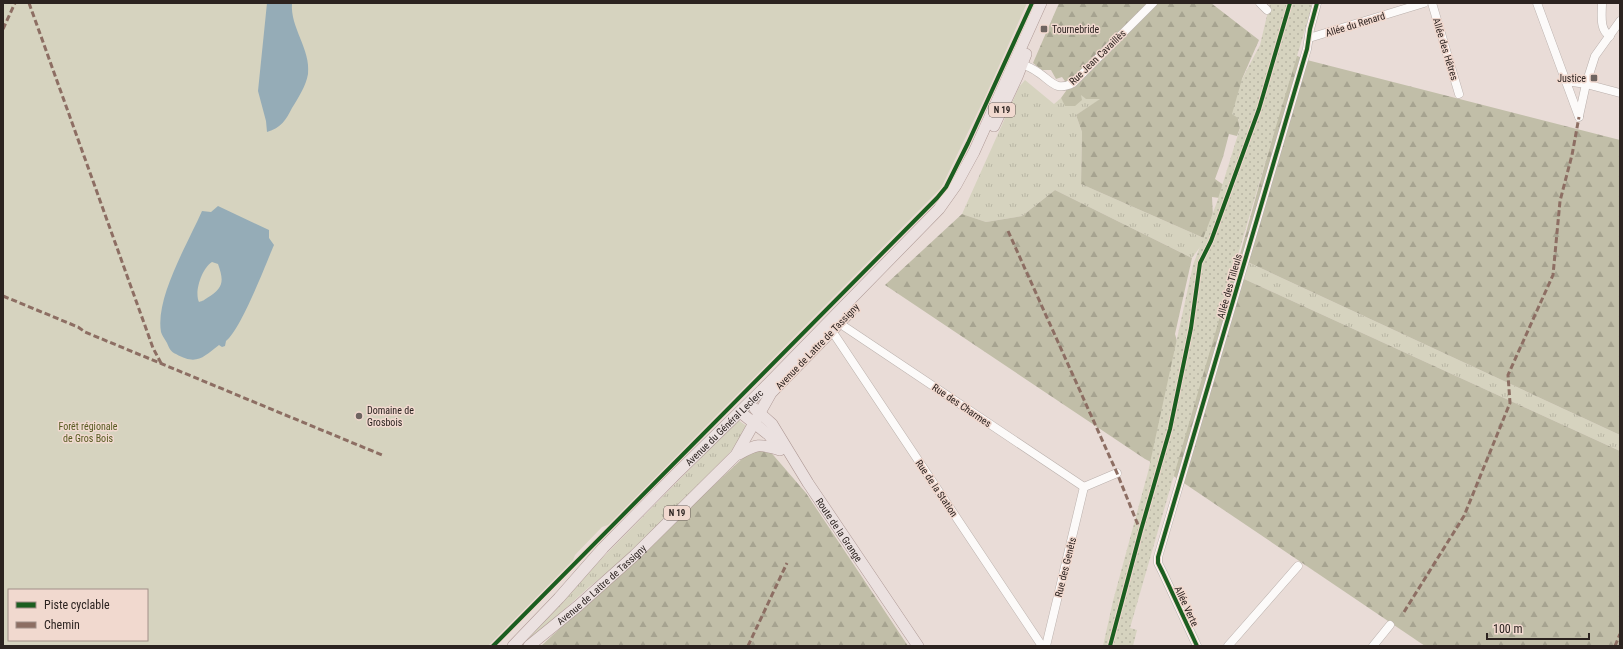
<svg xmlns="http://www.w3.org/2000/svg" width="1623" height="649" font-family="'Roboto Condensed',sans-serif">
	<defs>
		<pattern id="grass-tufts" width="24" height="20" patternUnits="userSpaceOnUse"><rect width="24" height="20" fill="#d6d3bf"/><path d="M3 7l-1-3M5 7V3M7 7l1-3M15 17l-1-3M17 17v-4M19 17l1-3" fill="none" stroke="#b8b5a4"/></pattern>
		<pattern id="forest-firs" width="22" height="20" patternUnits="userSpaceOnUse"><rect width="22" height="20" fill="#c1bea8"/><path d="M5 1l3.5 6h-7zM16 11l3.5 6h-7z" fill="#a6a390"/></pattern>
		<pattern id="park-dots" width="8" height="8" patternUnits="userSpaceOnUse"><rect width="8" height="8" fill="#d6d3bf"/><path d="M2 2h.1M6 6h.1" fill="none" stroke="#b8b5a4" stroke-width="1.8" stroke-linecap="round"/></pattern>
	</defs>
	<rect width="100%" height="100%" fill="#e9dcd7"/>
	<g fill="url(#grass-tufts)">
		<path d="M1025,80L1054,104L1061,98L1066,106L1080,94L1101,99L1076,115L1082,132L1081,184L1206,239L1192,258L1055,190L1022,216L986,222L962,214L1019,87Z"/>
		<path d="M1239,258L1620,435V451L1231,273Z"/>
		<path d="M738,420L748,427L738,443L724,459L622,561L589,587L524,646H516Z"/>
	</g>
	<g fill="url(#forest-firs)">
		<path d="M1059,3H1211L1259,40L1242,79L1238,118L1240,128L1237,136L1229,134L1223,157L1215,179L1225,186L1220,198L1212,197L1213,218L1206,239L1081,184L1082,132L1076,115L1100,99H1086L1081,95L1082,100L1075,106H1065L1061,98L1066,91L1067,84L1062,77L1056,79L1051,70H1042L1033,63Z"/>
		<path d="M1295,55L1307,60L1620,140V435L1239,258Z"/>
		<path d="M1055,190L1192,258L1175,334L1181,356L1155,464L1145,459L885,285L962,214L986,222L1022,216Z"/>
		<path d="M1231,273L1620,451V646H1425L1169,473Z"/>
		<path d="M758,449H768L806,493L908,646H541L744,457Z"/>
	</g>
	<path fill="url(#park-dots)" d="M1270,3H1313C1250,211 1190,419 1130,628L1137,630L1133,646H1103L1113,601L1148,472L1193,265L1217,202L1240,128L1238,118L1232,114L1242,79L1260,45Z"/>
	<path fill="#d6d3bf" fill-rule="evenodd" d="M3,3H1027L986,95L941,188L608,525L602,527L575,555L573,560L488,646H3ZM9,590H147V640H9Z"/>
	<g fill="#95acb7" fill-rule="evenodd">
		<path d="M267,3H292C290,28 311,49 308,74C306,86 298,98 292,108C286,120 281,128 267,132L266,121L258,91Z"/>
		<path d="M218,206L269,230V238L274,245C265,266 241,329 226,341L225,346L222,347L219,345C203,357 197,366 176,354C171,352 169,348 167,343C165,339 162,336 161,332C155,298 188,243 202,211L211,212ZM212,262L218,264C224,281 224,288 207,298C204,300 203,301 199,302C194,292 202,268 212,262Z"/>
	</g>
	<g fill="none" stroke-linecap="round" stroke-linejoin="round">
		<g stroke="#bab0ac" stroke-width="9">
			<g id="minor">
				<path d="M1260,3L1267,10"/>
				<path d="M1432,3L1459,94"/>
				<path d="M1537,3L1579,117"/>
				<path d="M1602,3C1602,14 1599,30 1610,36"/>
				<path d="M1309,38L1424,3"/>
				<path d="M1018,63C1025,65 1032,68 1039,73C1051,81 1056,92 1073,83L1153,3"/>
				<path d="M1566,81L1586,84L1620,93"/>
				<path d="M1579,116L1586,84L1595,56L1620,21"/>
				<path d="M839,323L1084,487"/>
				<path d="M832,331L1042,646"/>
				<path d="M1084,487L1117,473"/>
				<path d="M1046,646L1084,487"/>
				<path d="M1197,646L1163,573L1158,563V557L1307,49L1310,29L1317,3"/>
				<path d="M1228,646L1298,566"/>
				<path d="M1373,646L1390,625"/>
			</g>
		</g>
		<g stroke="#af9a96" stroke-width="12">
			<g id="major">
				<path d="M994,126L1017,77L1026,54"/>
				<path id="s1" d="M755,409L772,424L808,483L918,646"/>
				<path d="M740,412L769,435L780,449"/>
				<path d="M739,454C758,443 759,444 780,450"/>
				<path id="s2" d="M513,646L559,598L603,548L676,474L762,390L939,209L956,185L974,152L1041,3"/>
				<path id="s3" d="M529,646L578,606L635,555L736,455L771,393L851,311"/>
			</g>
		</g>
		<use href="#minor" stroke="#fcfaf9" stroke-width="8"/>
		<use href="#major" stroke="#ebe1e0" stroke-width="11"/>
		<g stroke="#8d6e63" stroke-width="3" stroke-dasharray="6 3" stroke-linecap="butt">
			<path d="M29,3L153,348L162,365"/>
			<path d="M3,29L15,3"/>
			<path d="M1008,231L1117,473L1138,525"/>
			<path d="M3,296L78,327L85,332L382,455"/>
			<path d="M1404,612L1464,516L1510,403L1508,375L1553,275L1560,201L1572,155L1579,117"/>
			<path d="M748,646L787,563"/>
			<path d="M1615,646L1620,634"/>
		</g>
		<g stroke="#f1d9cf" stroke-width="6">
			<g id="cycleway">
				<path d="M493,646L937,198L946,187L968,143L1032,3"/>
				<path d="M1110,646L1141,530L1170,429L1191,328L1200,263L1211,241L1259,109L1290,3"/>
				<path d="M1197,646L1163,573L1158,563V557L1307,49L1310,29L1317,3"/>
			</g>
		</g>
		<use href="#cycleway" stroke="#1b5e20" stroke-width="4"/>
	</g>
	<g fill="#6e6460" stroke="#f1d9cf" stroke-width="1.5">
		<rect x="1040" y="25" width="8" height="8" rx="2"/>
		<rect x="1590" y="74" width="8" height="8" rx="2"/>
		<circle cx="359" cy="416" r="4"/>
	</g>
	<g text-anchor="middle" stroke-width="3" stroke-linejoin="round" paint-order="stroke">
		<g fill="#f1d9cf" stroke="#675a54" stroke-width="1">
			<rect x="989" y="103" width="26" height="14" rx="3"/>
			<rect x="664" y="506" width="26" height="14" rx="3"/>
		</g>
		<g font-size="9" font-weight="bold" fill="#2c2320">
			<text x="1002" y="113">N 19</text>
			<text x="677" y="516">N 19</text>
		</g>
		<g font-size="10" fill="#2c2320" stroke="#f1d9cf">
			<text transform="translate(1355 24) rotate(-17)" y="4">Allée du Renard</text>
			<text transform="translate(1446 49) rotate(73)" y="4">Allée des Hêtres</text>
			<text transform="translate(1097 57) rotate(-44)" y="4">Rue Jean Cavaillès</text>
			<text transform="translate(1229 286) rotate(-74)" y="4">Allée des Tilleuls</text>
			<text transform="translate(817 346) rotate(-46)" y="4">Avenue de Lattre de Tassigny</text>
			<text transform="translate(962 405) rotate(34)" y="4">Rue des Charmes</text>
			<text dy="4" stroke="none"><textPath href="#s2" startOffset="304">Avenue du Général Leclerc</textPath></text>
			<text transform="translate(937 488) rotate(56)" y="4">Rue de la Station</text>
			<text dy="4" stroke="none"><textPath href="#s1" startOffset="148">Route de la Grange</textPath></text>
			<text transform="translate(1065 567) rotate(-76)" y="4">Rue des Genêts</text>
			<text dy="4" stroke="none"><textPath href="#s3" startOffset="95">Avenue de Lattre de Tassigny</textPath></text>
			<text transform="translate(1187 606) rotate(65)" y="4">Allée Verte</text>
		</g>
		<g font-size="10" fill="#2c2320" stroke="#f1d9cf" text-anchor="start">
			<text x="1052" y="33">Tournebride</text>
			<text x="1586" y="82" text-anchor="end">Justice</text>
			<text x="367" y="414">Domaine de<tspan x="367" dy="12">Grosbois</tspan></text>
		</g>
		<g font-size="10" fill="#565a20" stroke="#f1d9cf">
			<text x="88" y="430">Forêt régionale<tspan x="88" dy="12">de Gros Bois</tspan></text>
		</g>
	</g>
	<rect width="1623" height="649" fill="none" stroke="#2c2320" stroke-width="8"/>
	<rect x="8" y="589" width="140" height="52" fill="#f1d9cf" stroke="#a29089"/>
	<rect x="16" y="602" width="20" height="6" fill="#1b5e20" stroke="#a29089"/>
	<text x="44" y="609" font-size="12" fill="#2c2320">Piste cyclable</text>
	<rect x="16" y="622" width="20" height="6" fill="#8d6e63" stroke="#a29089"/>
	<text x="44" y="629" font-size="12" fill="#2c2320">Chemin</text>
	<path d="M1487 633v6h102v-6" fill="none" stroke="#2c2320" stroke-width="2"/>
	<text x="1493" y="633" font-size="12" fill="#2c2320" stroke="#f1d9cf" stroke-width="3" paint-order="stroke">100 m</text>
</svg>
